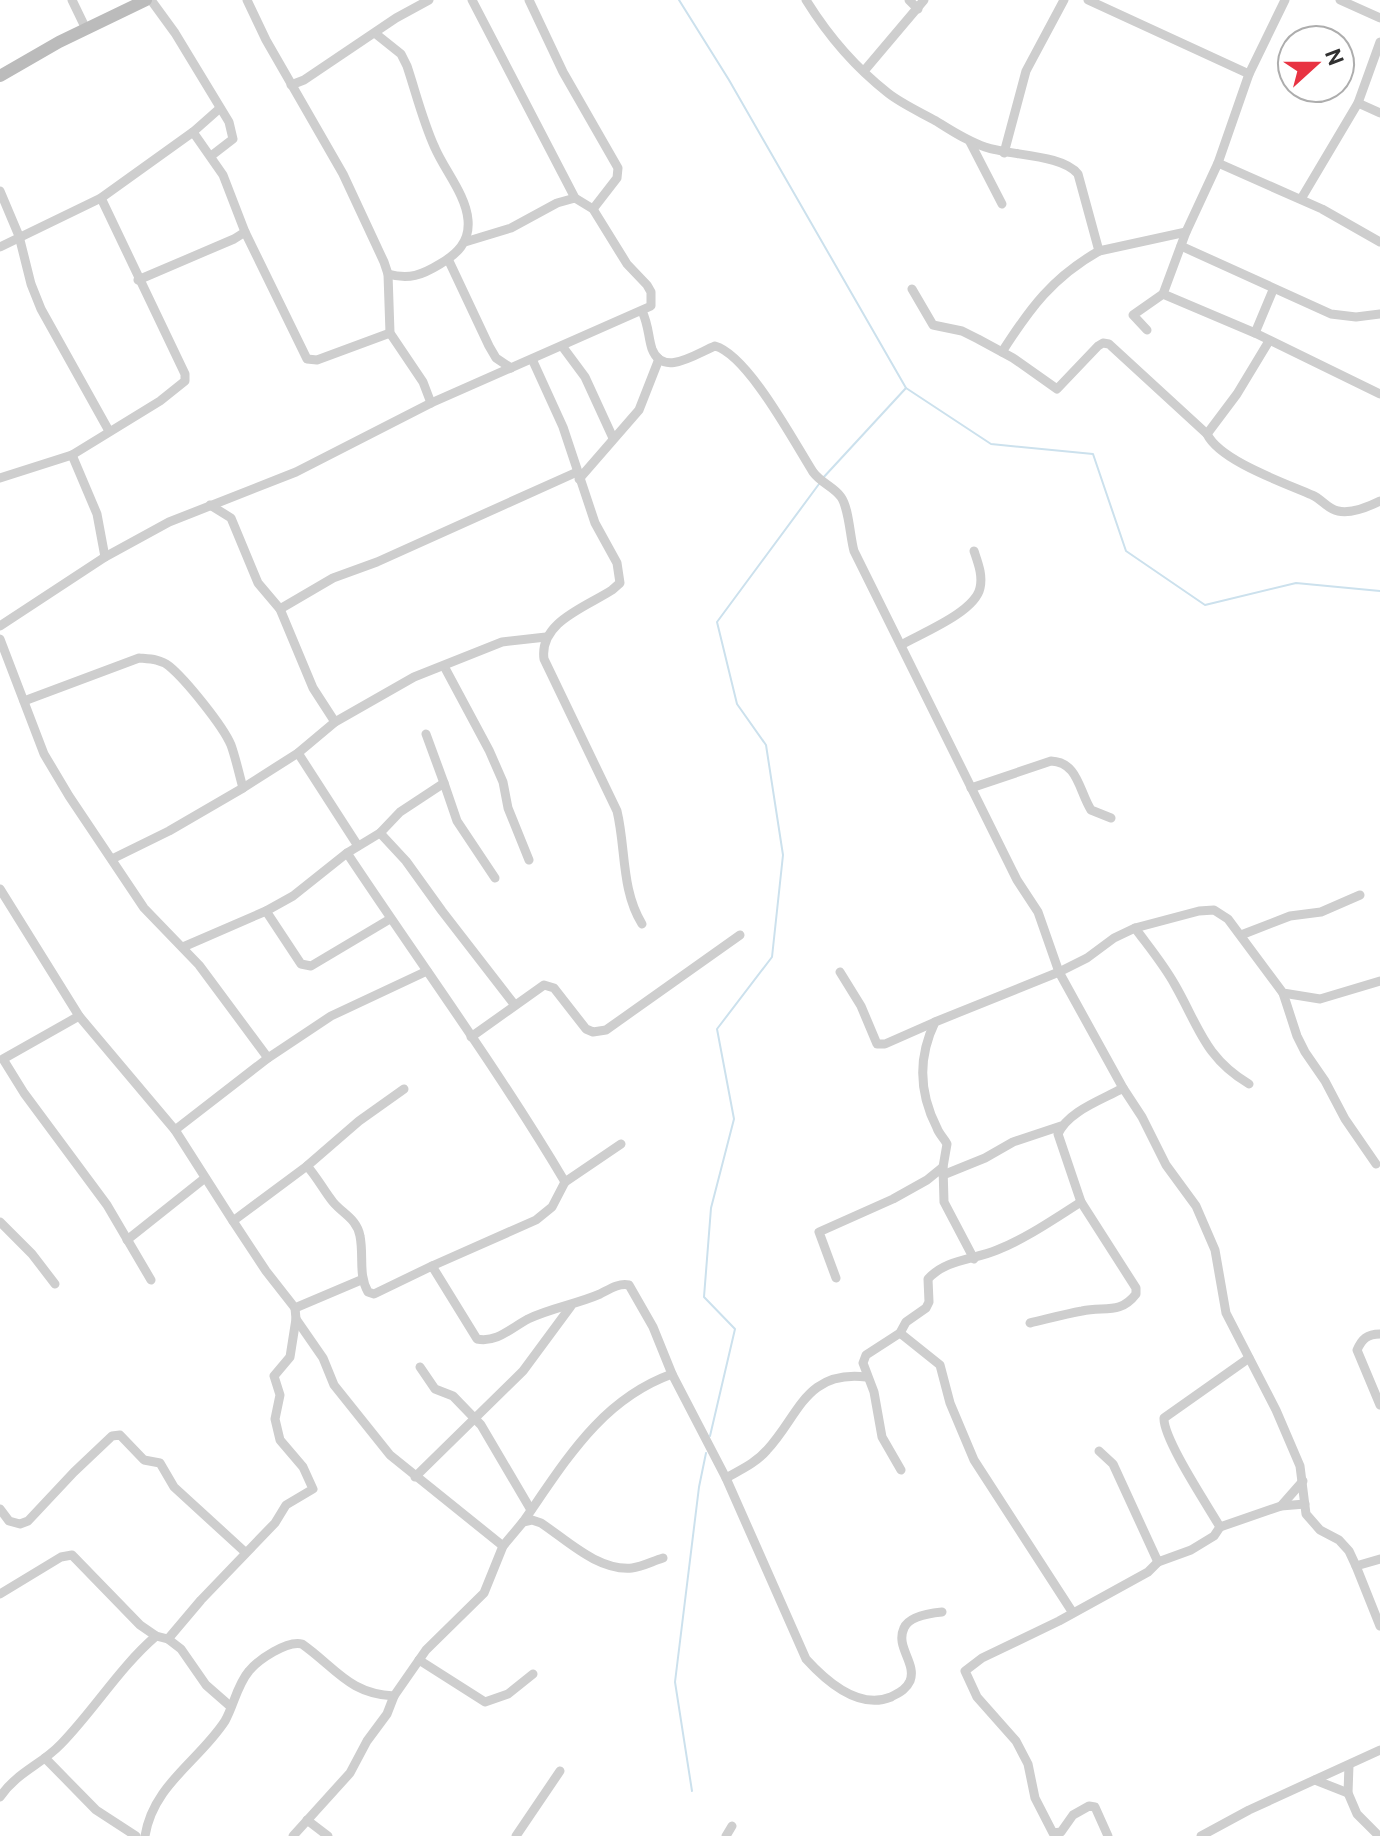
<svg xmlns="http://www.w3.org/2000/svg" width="1380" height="1836" font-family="Cabin,sans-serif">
	<rect width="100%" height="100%" fill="#fff"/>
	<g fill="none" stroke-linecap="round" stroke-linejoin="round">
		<g stroke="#cce1ed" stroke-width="2">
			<path d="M679,0L729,80L906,388L991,444L1093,454L1126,551L1205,605L1296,583L1380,591"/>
			<path d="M822,479L906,388"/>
			<path d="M710,1436L735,1329L704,1297L711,1208L734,1119L717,1029L772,957L783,855L766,745L737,704L717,622L819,484"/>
			<path d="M692,1791L675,1682L699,1487L706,1453"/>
		</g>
		<g stroke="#cecece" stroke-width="9">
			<path d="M72,0L86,29"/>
			<path d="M151,0L175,33L229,122L233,139L211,156"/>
			<path d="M247,0L266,40L343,174L384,262L388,274L390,333L423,382L431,403"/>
			<path d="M529,0L563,72L618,168L617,178L593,209"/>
			<path d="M806,0C827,34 856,68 888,93C902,104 920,112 936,121C952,131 967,141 985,147C1011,156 1062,154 1078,174L1099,251L1186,232"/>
			<path d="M909,0L918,9"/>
			<path d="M1088,0L1249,74"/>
			<path d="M1340,0L1380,18"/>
			<path d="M376,34L401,54L407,66C416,93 423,122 435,148C445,171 466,195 468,220C470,242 457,254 440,264C422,275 409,280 388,274"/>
			<path d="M864,71L924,0"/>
			<path d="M291,85L304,80L396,18L429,0"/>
			<path d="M1358,103L1380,113"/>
			<path d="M970,142L1002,204"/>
			<path d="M1004,153L1026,71L1064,0"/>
			<path d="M1218,163L1322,209L1380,242"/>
			<path d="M0,191L19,236L31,284L41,309L109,431"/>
			<path d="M1301,199L1358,103L1380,42"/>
			<path d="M245,232L307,359L317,360L390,333"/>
			<path d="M465,242L511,228L557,203L575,198"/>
			<path d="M1181,246L1331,314L1356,317L1380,314"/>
			<path d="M0,247L101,198L193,132L219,109"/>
			<path d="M448,259L489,346L496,358L511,368"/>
			<path d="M138,280L234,239L245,232L223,175L193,132"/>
			<path d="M912,289L933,325L962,331L978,339L1013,358L1057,389L1098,346L1103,343L1109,344L1207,434C1220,461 1285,483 1312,495C1322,499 1327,509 1338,511C1352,514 1368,507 1380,501"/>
			<path d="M1163,294L1255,333L1380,394"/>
			<path d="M642,311C649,326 648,337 652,349C663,378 697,353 715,346C748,355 794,442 813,472C821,483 834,487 841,497C849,508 850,537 854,551L1017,880L1038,912L1059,972L1123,1088L1142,1117L1166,1165L1196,1206L1215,1250L1226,1313L1276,1410L1300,1466L1306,1514L1320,1530L1339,1540L1349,1551L1356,1566L1380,1559"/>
			<path d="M1147,330L1133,315L1163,294L1186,232L1218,163L1249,74L1285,0"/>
			<path d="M1255,333L1273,290"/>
			<path d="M562,346L585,377L613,438"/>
			<path d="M1002,352C1030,308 1053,277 1099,251"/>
			<path d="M532,359L563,427L595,523L617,563L620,583L612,590C586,607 539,622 544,659L617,811C626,848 621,890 642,924"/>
			<path d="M1207,434L1237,394L1269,341"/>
			<path d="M72,455L97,514L105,557"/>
			<path d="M0,478L72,455L160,401L185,381V374L101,198"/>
			<path d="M579,479L639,410L659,359"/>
			<path d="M210,505L231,518L258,583L280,609L313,688L335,722"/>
			<path d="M280,609L333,578L377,562L577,472"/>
			<path d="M0,626L105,557L169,522L296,472L431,403L651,306V292L647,285L627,264L593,209L575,198L472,0"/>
			<path d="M0,639L44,754L69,796L144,908L199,965L268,1058L175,1130L79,1016L0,889"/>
			<path d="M901,645C922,633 975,612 980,588C983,575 978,563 974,551"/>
			<path d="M444,666L489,750L503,782L508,808L529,860"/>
			<path d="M24,701L139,658C150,659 160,659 169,666C186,680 223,726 231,745C236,759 239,774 243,788"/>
			<path d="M426,734L444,783"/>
			<path d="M298,753L358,846"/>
			<path d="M971,788L1051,761C1078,762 1079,791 1091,810L1111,818"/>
			<path d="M380,833L406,861L442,911L514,1004"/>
			<path d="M347,853L380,833L400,812L444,783L457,821L495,878"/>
			<path d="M112,859L169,831L243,788L298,753L335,722L414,677L502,642L546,637"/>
			<path d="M266,911L301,964L311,966L390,919"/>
			<path d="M1135,928C1149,947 1164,965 1175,985C1199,1027 1205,1058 1249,1084"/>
			<path d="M1241,935L1290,916L1321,912L1360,895"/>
			<path d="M183,947L266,911L293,896L347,853C420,963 498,1069 565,1182L621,1144"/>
			<path d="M840,972L861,1006L877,1044H885L935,1022"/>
			<path d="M1283,993L1297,1036L1305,1052L1325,1081L1345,1119L1376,1164"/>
			<path d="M79,1016L3,1059L24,1093L107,1205L151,1280"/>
			<path d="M471,1037L544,985L554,988L586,1029L593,1032L606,1030L740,935"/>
			<path d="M268,1058L331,1016L427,971"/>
			<path d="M175,1130L233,1221L307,1166C317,1177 324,1191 333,1202C343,1214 357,1219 360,1236C364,1256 358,1274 368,1292L374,1294L432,1266L477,1339C497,1343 511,1328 528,1319C551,1308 577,1304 600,1294C610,1289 618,1283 629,1285L653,1327L672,1374"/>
			<path d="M307,1166L359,1121L404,1089"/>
			<path d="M943,1175L985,1158L1013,1142L1061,1126"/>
			<path d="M233,1221L266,1271L295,1308"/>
			<path d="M0,1222L32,1254L55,1284"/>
			<path d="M127,1240L205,1178"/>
			<path d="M974,1259L944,1202L943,1167L947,1144C944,1138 939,1134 937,1128C919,1093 918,1057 935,1022L1059,972L1087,958L1114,938L1135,928L1199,911L1214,910L1228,919L1283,993L1320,999L1380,981"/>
			<path d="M432,1266L536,1220L552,1207L565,1182"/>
			<path d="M836,1278L819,1232L893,1199L927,1180L943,1167"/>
			<path d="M296,1319L323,1358L334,1385L390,1455L503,1546"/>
			<path d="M1030,1323C1047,1319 1065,1314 1082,1311C1104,1306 1120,1315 1136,1294V1288L1081,1202L1058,1134C1068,1111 1102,1100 1123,1088"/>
			<path d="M900,1333L940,1365L950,1403L974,1460L1073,1613"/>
			<path d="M1380,1334C1367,1334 1362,1339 1357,1350L1380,1405"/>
			<path d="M420,1367L435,1389L453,1396L481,1425L531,1510"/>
			<path d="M1099,1451L1113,1464L1158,1562L1191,1550L1214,1536L1220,1527C1208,1506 1163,1439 1164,1418L1249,1358"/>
			<path d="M901,1470L882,1437L874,1392L863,1363L866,1355L900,1333L906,1322L926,1308L929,1302L928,1279C946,1259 973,1260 997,1250C1027,1238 1054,1219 1081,1202"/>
			<path d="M415,1477L523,1371L571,1306"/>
			<path d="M726,1478C740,1470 756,1463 767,1450C799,1416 805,1370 866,1377"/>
			<path d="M1281,1506L1303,1481"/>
			<path d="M0,1509L9,1521L20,1524L28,1521L74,1472L112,1436L120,1435L144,1460L160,1463L174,1487L245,1552"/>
			<path d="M523,1522C565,1462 600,1400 672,1374L726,1478L806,1659C826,1681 859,1710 891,1697C898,1693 906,1690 910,1681C917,1663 895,1647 904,1628C909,1616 932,1613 942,1612"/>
			<path d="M1220,1527L1281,1506L1305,1504"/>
			<path d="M1356,1566L1380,1626"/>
			<path d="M0,1594L61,1557L72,1555L140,1625L156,1636L168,1639L181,1649L206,1685L230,1706"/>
			<path d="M168,1639L201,1600L275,1523L286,1505L313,1489L303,1467L280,1440L275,1419L280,1395L274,1376L290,1357L296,1319L295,1308L361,1280"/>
			<path d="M419,1660L485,1702L508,1694L533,1674"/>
			<path d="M45,1758L96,1810L136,1836"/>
			<path d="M1349,1765L1348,1793L1357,1814L1379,1836"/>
			<path d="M1315,1780L1348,1793"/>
			<path d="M0,1797C17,1772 41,1765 61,1744C95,1709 119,1668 156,1636"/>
			<path d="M307,1820L328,1836"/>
			<path d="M145,1836C153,1785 199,1761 225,1721C234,1705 237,1685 249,1671C258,1660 287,1640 302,1644C336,1668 349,1694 394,1696L426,1650L484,1593L503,1546L523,1522L532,1520L541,1523C568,1541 598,1571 632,1568C642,1567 653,1561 663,1558"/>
			<path d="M293,1836L350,1773L367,1741L387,1714L394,1696"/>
			<path d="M516,1836L560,1771"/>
			<path d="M726,1836L732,1826"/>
			<path d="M1108,1836L1095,1807L1089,1806L1073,1815L1061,1832L1053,1833L1035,1798L1028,1764L1016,1741L977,1697L965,1671L982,1658L1059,1621L1148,1572L1158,1562"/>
			<path d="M1201,1836L1249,1810L1380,1750"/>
		</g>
		<path stroke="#bbb" stroke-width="12" d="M0,76L59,42L146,0"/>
	</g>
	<g transform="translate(1316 64) rotate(69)"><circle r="38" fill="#ffffff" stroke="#adadad" stroke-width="2"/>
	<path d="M0-6L14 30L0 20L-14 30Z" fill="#e83342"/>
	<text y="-12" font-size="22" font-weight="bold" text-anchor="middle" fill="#313131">N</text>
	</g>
</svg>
